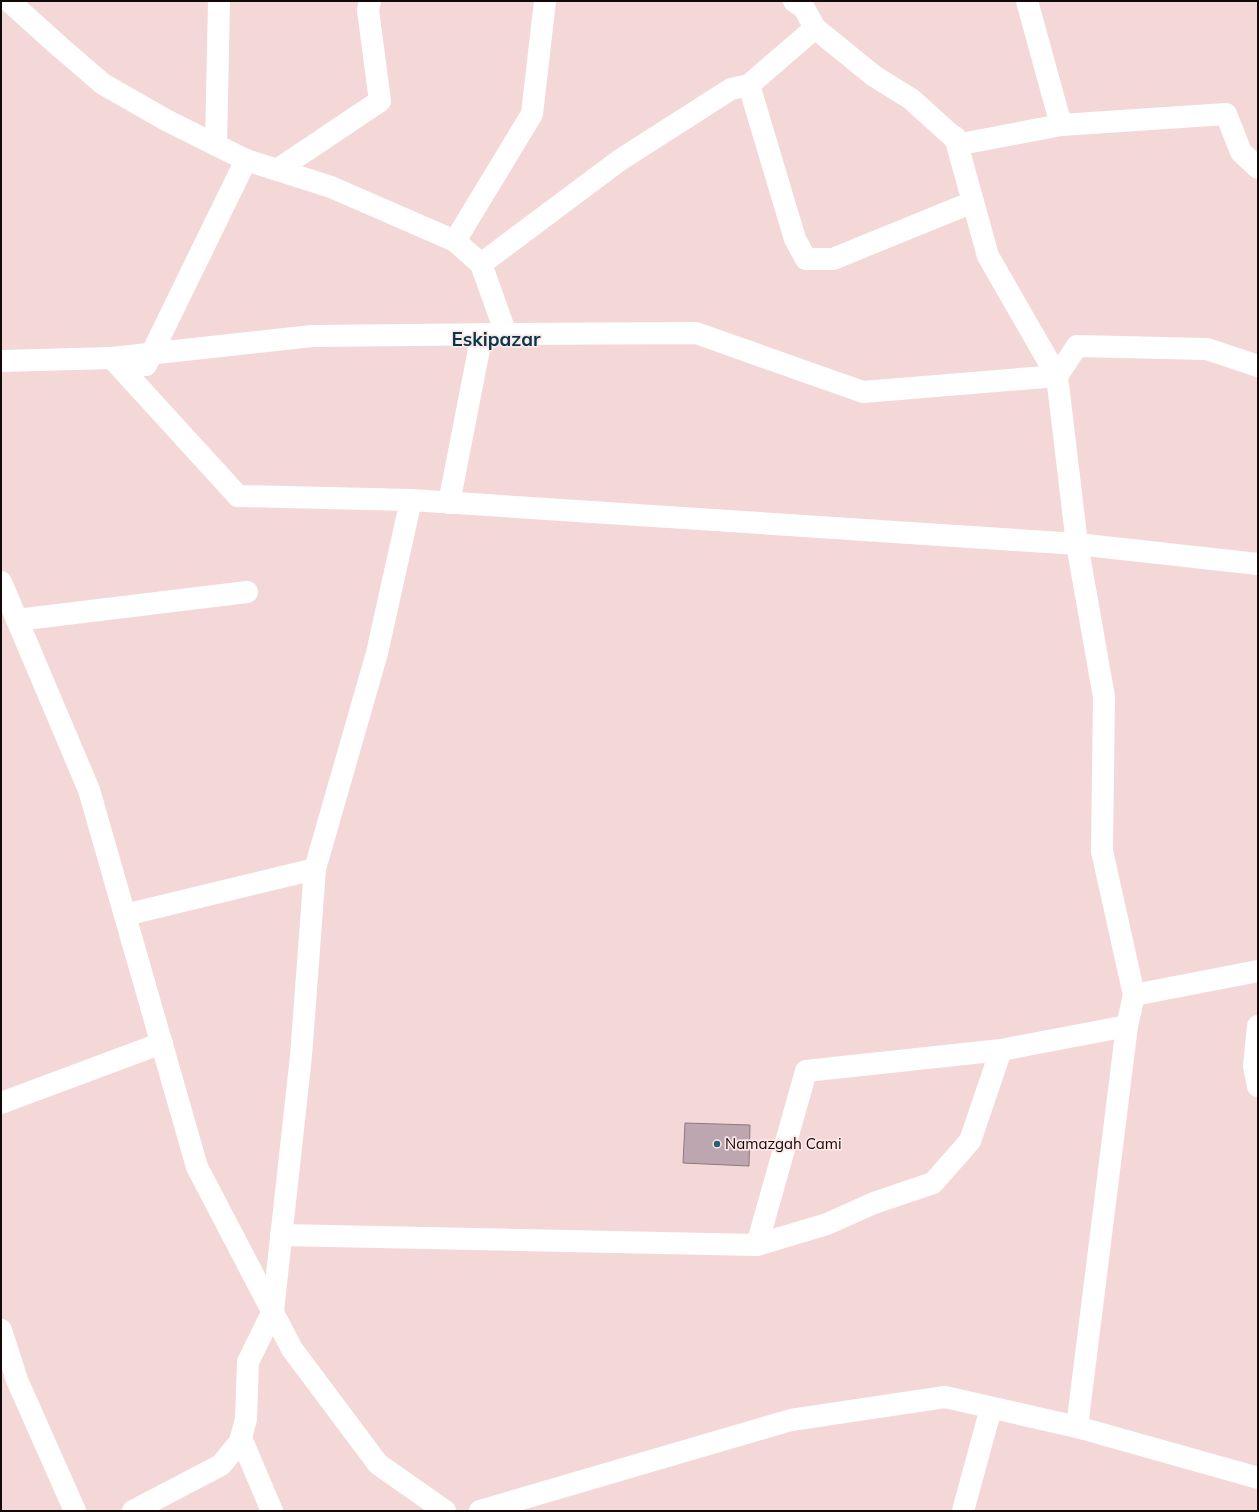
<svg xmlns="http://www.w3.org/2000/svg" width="1259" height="1512" font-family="Mulish,sans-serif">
	<rect width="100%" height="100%" fill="#f4d8d7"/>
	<path fill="#bea6b0" stroke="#8f7882" d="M685,1123L750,1125L749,1166L683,1163Z"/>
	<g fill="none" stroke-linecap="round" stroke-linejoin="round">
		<g stroke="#fff" stroke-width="22">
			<path d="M9,1L60,47L103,84L166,120L246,160L331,187L455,241L481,264L506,334"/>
			<path d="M794,1L804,8L815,28L874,76L911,99L961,144L1061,125L1226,114L1241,152L1258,168"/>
			<path d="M1027,1L1061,125"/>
			<path d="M749,85L795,239L806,259H833L973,202"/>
			<path d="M955,137L988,256L1057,376L1077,544L1104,697L1102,851L1134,995L1127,1026L1077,1427"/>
			<path d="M216,145L219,1"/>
			<path d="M277,170L380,101L368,10L370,1"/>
			<path d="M455,241L532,114L545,1"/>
			<path d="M481,264L620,160L731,89L749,85L815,28"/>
			<path d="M1,361L112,358"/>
			<path d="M146,365L246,160"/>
			<path d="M1258,366L1207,349L1077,346L1057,376L863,392L696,333L506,334L312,336L112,358L238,496L411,500L1077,544L1258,564"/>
			<path d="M449,503L482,334"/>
			<path d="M1,582L89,790L197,1167L292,1349L378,1464L445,1511"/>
			<path d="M17,620L247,592"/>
			<path d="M125,915L315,869"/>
			<path d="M1134,995L1258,971"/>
			<path d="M1258,1026L1254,1066L1258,1086"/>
			<path d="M1001,1050L970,1141L933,1183L874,1203L827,1224L757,1245L806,1071L1001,1050L1127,1026"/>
			<path d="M1,1103L162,1043"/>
			<path d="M281,1235L757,1245"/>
			<path d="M1,1330L17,1380L75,1511"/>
			<path d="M241,1438L272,1511"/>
			<path d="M133,1511L221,1465L239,1443L241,1438L246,1419L248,1362L273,1311L301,1056L315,869L377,653L411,500"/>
			<path d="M480,1511L791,1420L945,1397L1077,1427L1258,1478"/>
			<path d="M963,1511L991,1408"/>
		</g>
	</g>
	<circle fill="#246078" stroke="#fee7e6" stroke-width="1.5" cx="717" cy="1144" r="4"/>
	<g text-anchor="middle" stroke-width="3.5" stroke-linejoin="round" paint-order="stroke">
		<g font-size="15" fill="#120909" stroke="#fee7e6" text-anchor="start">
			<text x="725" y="1149">Namazgah Cami</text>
		</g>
		<g font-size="19" font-weight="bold" fill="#04394b" stroke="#fee7e6">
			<text x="496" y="346">Eskipazar</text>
		</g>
	</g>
	<rect width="1259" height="1512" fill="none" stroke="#120909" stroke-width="4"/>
</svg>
